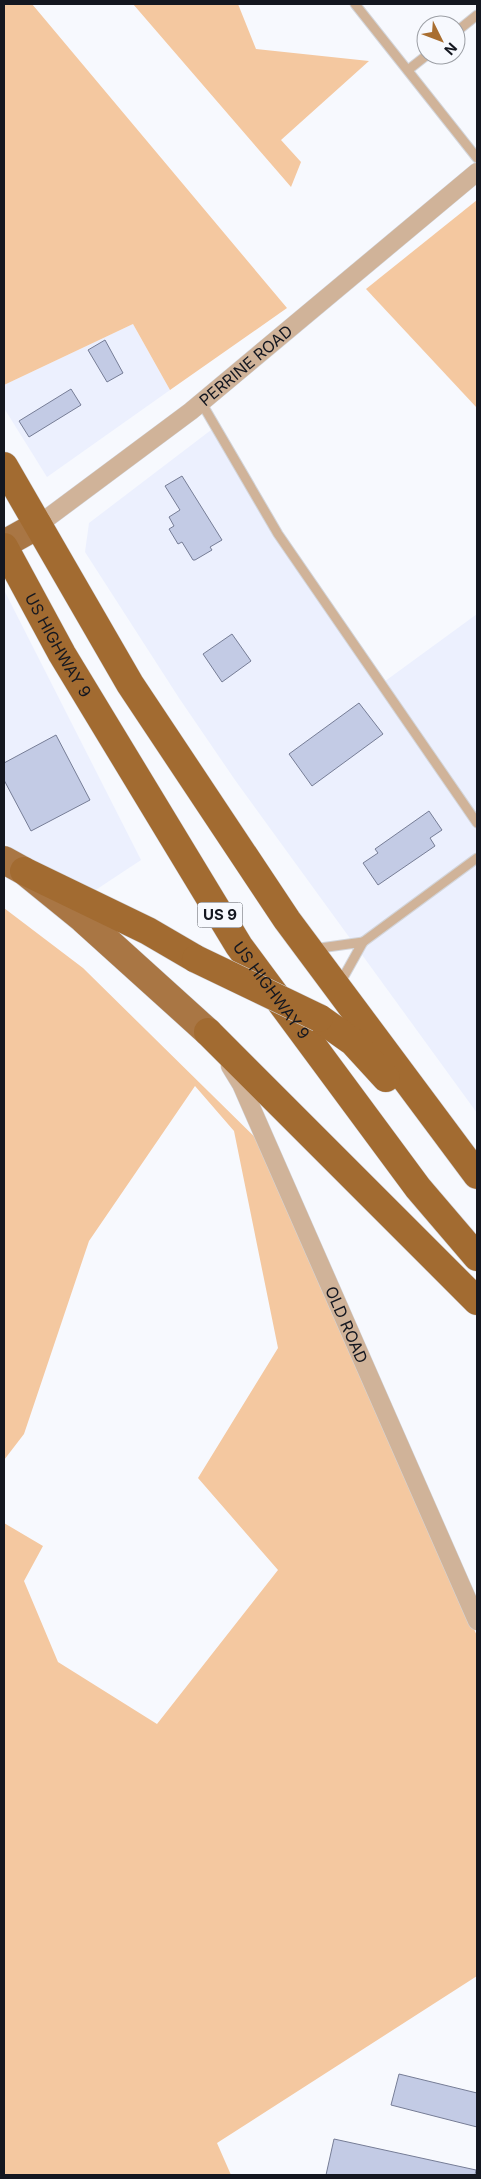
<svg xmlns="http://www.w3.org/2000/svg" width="481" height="2179" font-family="Inter,sans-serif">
	<rect width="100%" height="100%" fill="#f7f9fe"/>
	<g fill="#ecf0fe">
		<path d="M133,324L170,390L47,477L4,408V385Z"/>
		<path d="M215,427L377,687L477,614V1113L235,780L179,698L85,552L89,523Z"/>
		<path d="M4,590L141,860L88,895L4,843Z"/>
	</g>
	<g fill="#f4c8a0">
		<path d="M4,4H32L287,308L170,390L133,324L4,385Z"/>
		<path d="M133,4H238L256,49L369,61L281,140L301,162L291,187Z"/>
		<path d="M477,200V408L366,289Z"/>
		<path d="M4,908L83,968L275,1157L477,1636V1976L217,2143L231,2175H4V1523L43,1546L24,1581L58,1662L157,1724L278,1570L198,1478L278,1348L234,1131L195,1086L89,1241L24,1434L4,1460Z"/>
	</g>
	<g fill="#c3cbe5" stroke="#767d96">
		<path d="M105,340L123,373L107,382L88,350Z"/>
		<path d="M71,389L81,405L29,437L19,421Z"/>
		<path d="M182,476L222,540L210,547L212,550L195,560H193L182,542L178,544L169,529L174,526L169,517L180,510L165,486Z"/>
		<path d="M232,634L251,661L222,682L203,654Z"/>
		<path d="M359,703L383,734L312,786L289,754Z"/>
		<path d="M56,735L90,800L31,831L4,780V763Z"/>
		<path d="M429,811L442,830L430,838L435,846L378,885L363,863L378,853L375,849Z"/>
		<path d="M399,2074L477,2093V2127L391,2105Z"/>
		<path d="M334,2139L476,2170L475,2175H326Z"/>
	</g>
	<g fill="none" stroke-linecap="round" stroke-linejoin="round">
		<g stroke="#d3d5da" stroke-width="11">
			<g id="service">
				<path d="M355,4L477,158"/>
				<path d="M456,32L477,15"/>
				<path d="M408,70L427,55"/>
				<path d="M201,402L278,534L477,823"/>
				<path d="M363,942L477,858"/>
				<path d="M313,949L363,942L339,985"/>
			</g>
		</g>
		<g stroke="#d3d5da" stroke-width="19">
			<g id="minor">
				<path id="s1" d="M38,525L191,411L477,172"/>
				<path id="s2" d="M230,1066L241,1084L477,1621"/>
			</g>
		</g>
		<g stroke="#d3d5da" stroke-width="29">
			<g id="primary">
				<path d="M4,544L38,525"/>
				<path d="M4,860L24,871L83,919L208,1032"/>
			</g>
		</g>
		<g stroke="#d3d5da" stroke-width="29">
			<g id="trunk">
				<path d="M4,466L130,684L287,920L477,1175"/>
				<path id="s3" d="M4,547L62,654L239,946L418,1188L477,1257"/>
				<path d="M24,871L148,931L196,959"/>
				<path d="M319,1018L353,1042L386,1078"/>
				<path d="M208,1032L477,1301"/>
			</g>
		</g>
		<use href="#service" stroke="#d0b399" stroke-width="9"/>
		<use href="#minor" stroke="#d0b399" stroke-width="18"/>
		<use href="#primary" stroke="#a97644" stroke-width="28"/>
		<use href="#trunk" stroke="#a26b31" stroke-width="28"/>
		<g stroke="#d3d5da" stroke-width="29" stroke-linecap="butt">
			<path id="trunk-bridge" d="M196,959L319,1018"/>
		</g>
		<use href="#trunk-bridge" stroke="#a26b31" stroke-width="28"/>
	</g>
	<g text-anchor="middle" stroke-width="4" stroke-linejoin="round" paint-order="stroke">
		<rect fill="#f7f9fe" stroke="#585b63" stroke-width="1" x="197.5" y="902.5" width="45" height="25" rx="4"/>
		<g font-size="15" font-weight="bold" fill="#141720">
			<text x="220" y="920">US 9</text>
		</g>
		<g font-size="16" fill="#141720" stroke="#f7f9fe">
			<text dy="6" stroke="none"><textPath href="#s1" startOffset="262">PERRINE ROAD</textPath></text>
			<text dy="6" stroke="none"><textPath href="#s3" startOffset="112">US HIGHWAY 9</textPath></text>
			<text dy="6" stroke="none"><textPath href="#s3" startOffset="518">US HIGHWAY 9</textPath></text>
			<text dy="6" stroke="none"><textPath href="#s2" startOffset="284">OLD ROAD</textPath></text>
		</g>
	</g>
	<rect width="481" height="2179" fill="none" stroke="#141720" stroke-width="10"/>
	<g transform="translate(441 40) rotate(132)"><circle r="24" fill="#f7f9fe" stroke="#9c9fa5"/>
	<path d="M0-4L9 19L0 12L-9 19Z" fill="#a96e30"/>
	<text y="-8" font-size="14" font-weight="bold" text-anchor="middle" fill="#141720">N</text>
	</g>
</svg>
